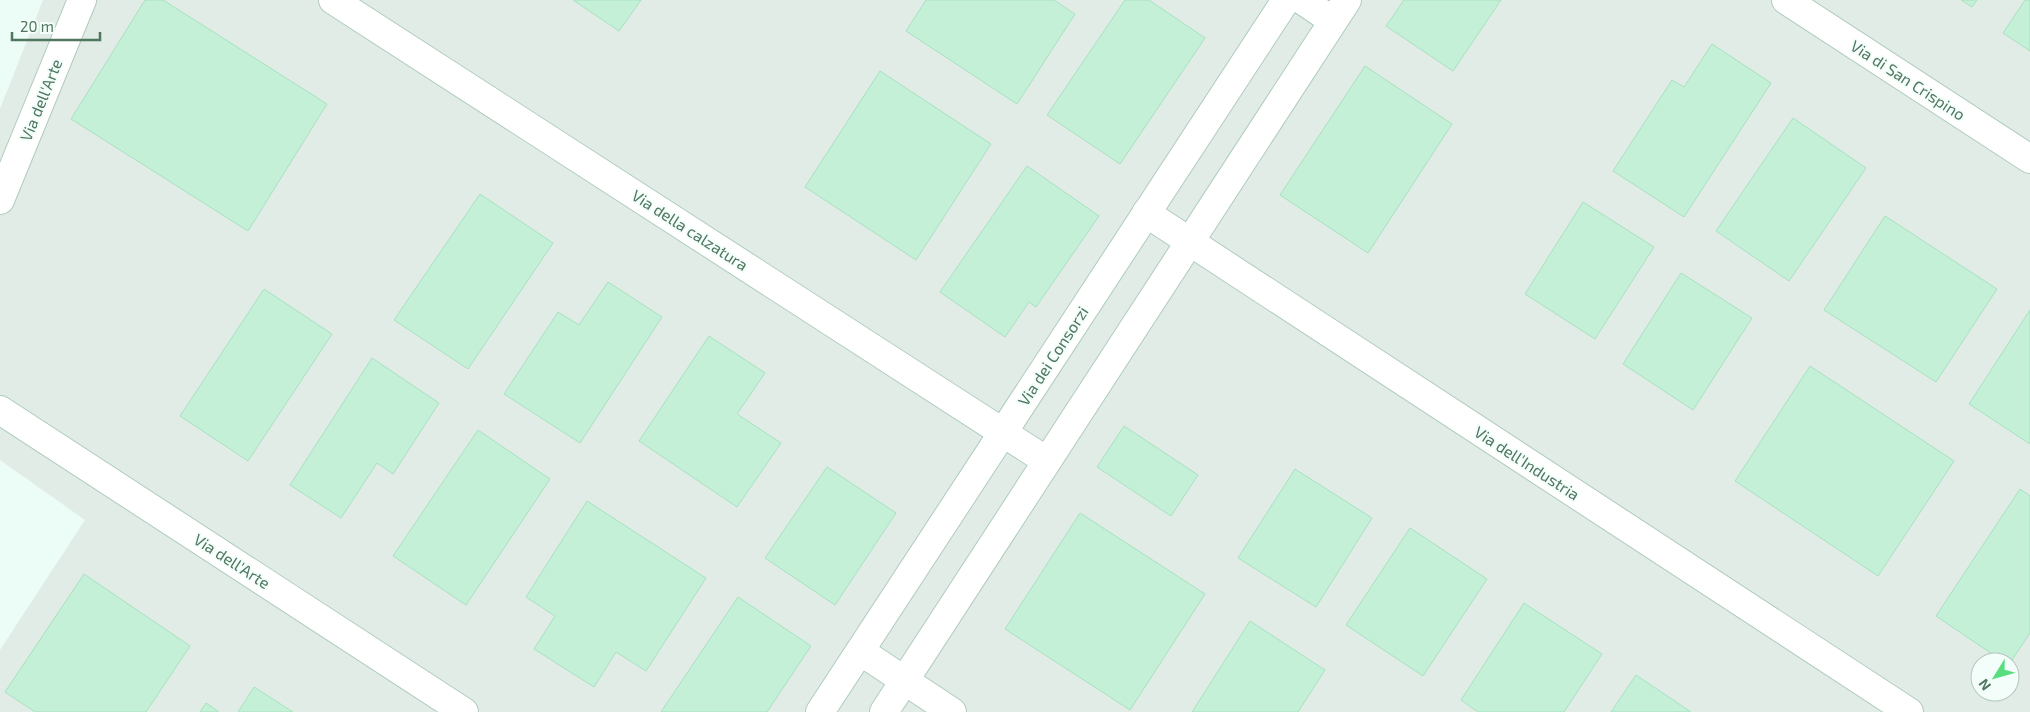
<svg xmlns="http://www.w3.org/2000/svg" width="2030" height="712" font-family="'Exo 2',sans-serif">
	<rect width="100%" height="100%" fill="#ecfcf6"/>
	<path fill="#e1ece6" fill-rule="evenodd" d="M43,0H2030V712H0V650L85,520L0,460V109ZM1980,662H2010V692H1980Z"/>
	<g fill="#c5f0d8" stroke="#a7e1c0">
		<path d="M145,0H163L327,104L248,231L71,119Z"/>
		<path d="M573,0H641L619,31Z"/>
		<path d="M926,0H1054L1075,14L1017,104L906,31Z"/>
		<path d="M1125,0H1149L1205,38L1120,164L1047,115Z"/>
		<path d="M1404,0H1501L1453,71L1386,26Z"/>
		<path d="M1961,0H1977L1972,7Z"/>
		<path d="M2025,0H2030V51L2003,33Z"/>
		<path d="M1712,44L1771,83L1684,217L1613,171L1672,80L1684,87Z"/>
		<path d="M1365,66L1452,124L1368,253L1280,195Z"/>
		<path d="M880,71L991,144L916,260L805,187Z"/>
		<path d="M1793,118L1866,168L1789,281L1716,231Z"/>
		<path d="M1027,166L1099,216L1036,307L1029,302L1005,337L940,292Z"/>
		<path d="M480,194L553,243L468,369L394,320Z"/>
		<path d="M1583,202L1654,247L1595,339L1525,294Z"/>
		<path d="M1885,216L1997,289L1936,382L1824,310Z"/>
		<path d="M1681,273L1752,318L1693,410L1623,364Z"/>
		<path d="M608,282L662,317L580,443L504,394L558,312L579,325Z"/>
		<path d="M264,289L332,334L248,461L180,416Z"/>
		<path d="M2030,310V444L1969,404Z"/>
		<path d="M709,336L765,373L737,414L781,443L737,507L639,441Z"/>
		<path d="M372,358L439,403L393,474L377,463L341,518L290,485Z"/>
		<path d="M1810,366L1954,461L1878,576L1735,481Z"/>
		<path d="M1124,426L1198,475L1171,516L1097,467Z"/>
		<path d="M478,430L550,479L466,605L393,556Z"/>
		<path d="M827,467L896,513L835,605L765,558Z"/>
		<path d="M1295,469L1372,518L1316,607L1238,558Z"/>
		<path d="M2020,489L2030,496V633L2010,663L2004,662L1936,616Z"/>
		<path d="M587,501L706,578L646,671L616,652L594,687L534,649L555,616L526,597Z"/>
		<path d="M1080,513L1205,594L1130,710L1005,629Z"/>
		<path d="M1410,528L1487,579L1423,676L1346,625Z"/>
		<path d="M84,574L190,646L146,712H35L5,692Z"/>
		<path d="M738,597L811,646L767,712H661Z"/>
		<path d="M1524,603L1602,654L1564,712H1478L1461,700Z"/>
		<path d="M1250,621L1325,670L1298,712H1192Z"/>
		<path d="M1636,675L1691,712H1611Z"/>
		<path d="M254,687L293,712H238Z"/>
		<path d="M206,703L219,712H200Z"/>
	</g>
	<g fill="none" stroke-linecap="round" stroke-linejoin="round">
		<g stroke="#afccbd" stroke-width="30">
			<g id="street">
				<path d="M333,0L1047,461"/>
				<path d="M1302,0L1333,21"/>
				<path d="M1786,0L2030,159"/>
				<path d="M0,200L82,0"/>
				<path d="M1146,213L1909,712"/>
				<path d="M0,410L464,712"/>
				<path d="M860,651L952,712"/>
				<path d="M820,712L1286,0"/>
				<path d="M884,712L1347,0"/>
			</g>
		</g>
		<use href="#street" stroke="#fff" stroke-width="28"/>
	</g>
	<g text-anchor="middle" stroke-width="4" stroke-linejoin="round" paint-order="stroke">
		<g font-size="16" fill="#50765f" stroke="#f3fefa">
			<text transform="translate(1908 80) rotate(33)" y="6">Via di San Crispino</text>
			<text transform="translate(41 100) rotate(-68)" y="6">Via dell'Arte</text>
			<text transform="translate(690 230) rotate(33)" y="6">Via della calzatura</text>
			<text transform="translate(1053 356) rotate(-57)" y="6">Via dei Consorzi</text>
			<text transform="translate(1527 463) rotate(33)" y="6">Via dell'Industria</text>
			<text transform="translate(232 561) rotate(33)" y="6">Via dell'Arte</text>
		</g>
	</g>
	<g transform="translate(1995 677) rotate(233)"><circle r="24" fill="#f3fefa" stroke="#b2c8bc"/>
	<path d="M0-4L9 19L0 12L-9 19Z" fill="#5add7e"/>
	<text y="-8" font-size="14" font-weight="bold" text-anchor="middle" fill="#50765f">N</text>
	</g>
	<path d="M12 32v8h88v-8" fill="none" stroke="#50765f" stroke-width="2.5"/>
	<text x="20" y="32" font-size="15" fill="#50765f" stroke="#f3fefa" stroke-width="4" paint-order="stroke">20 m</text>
</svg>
